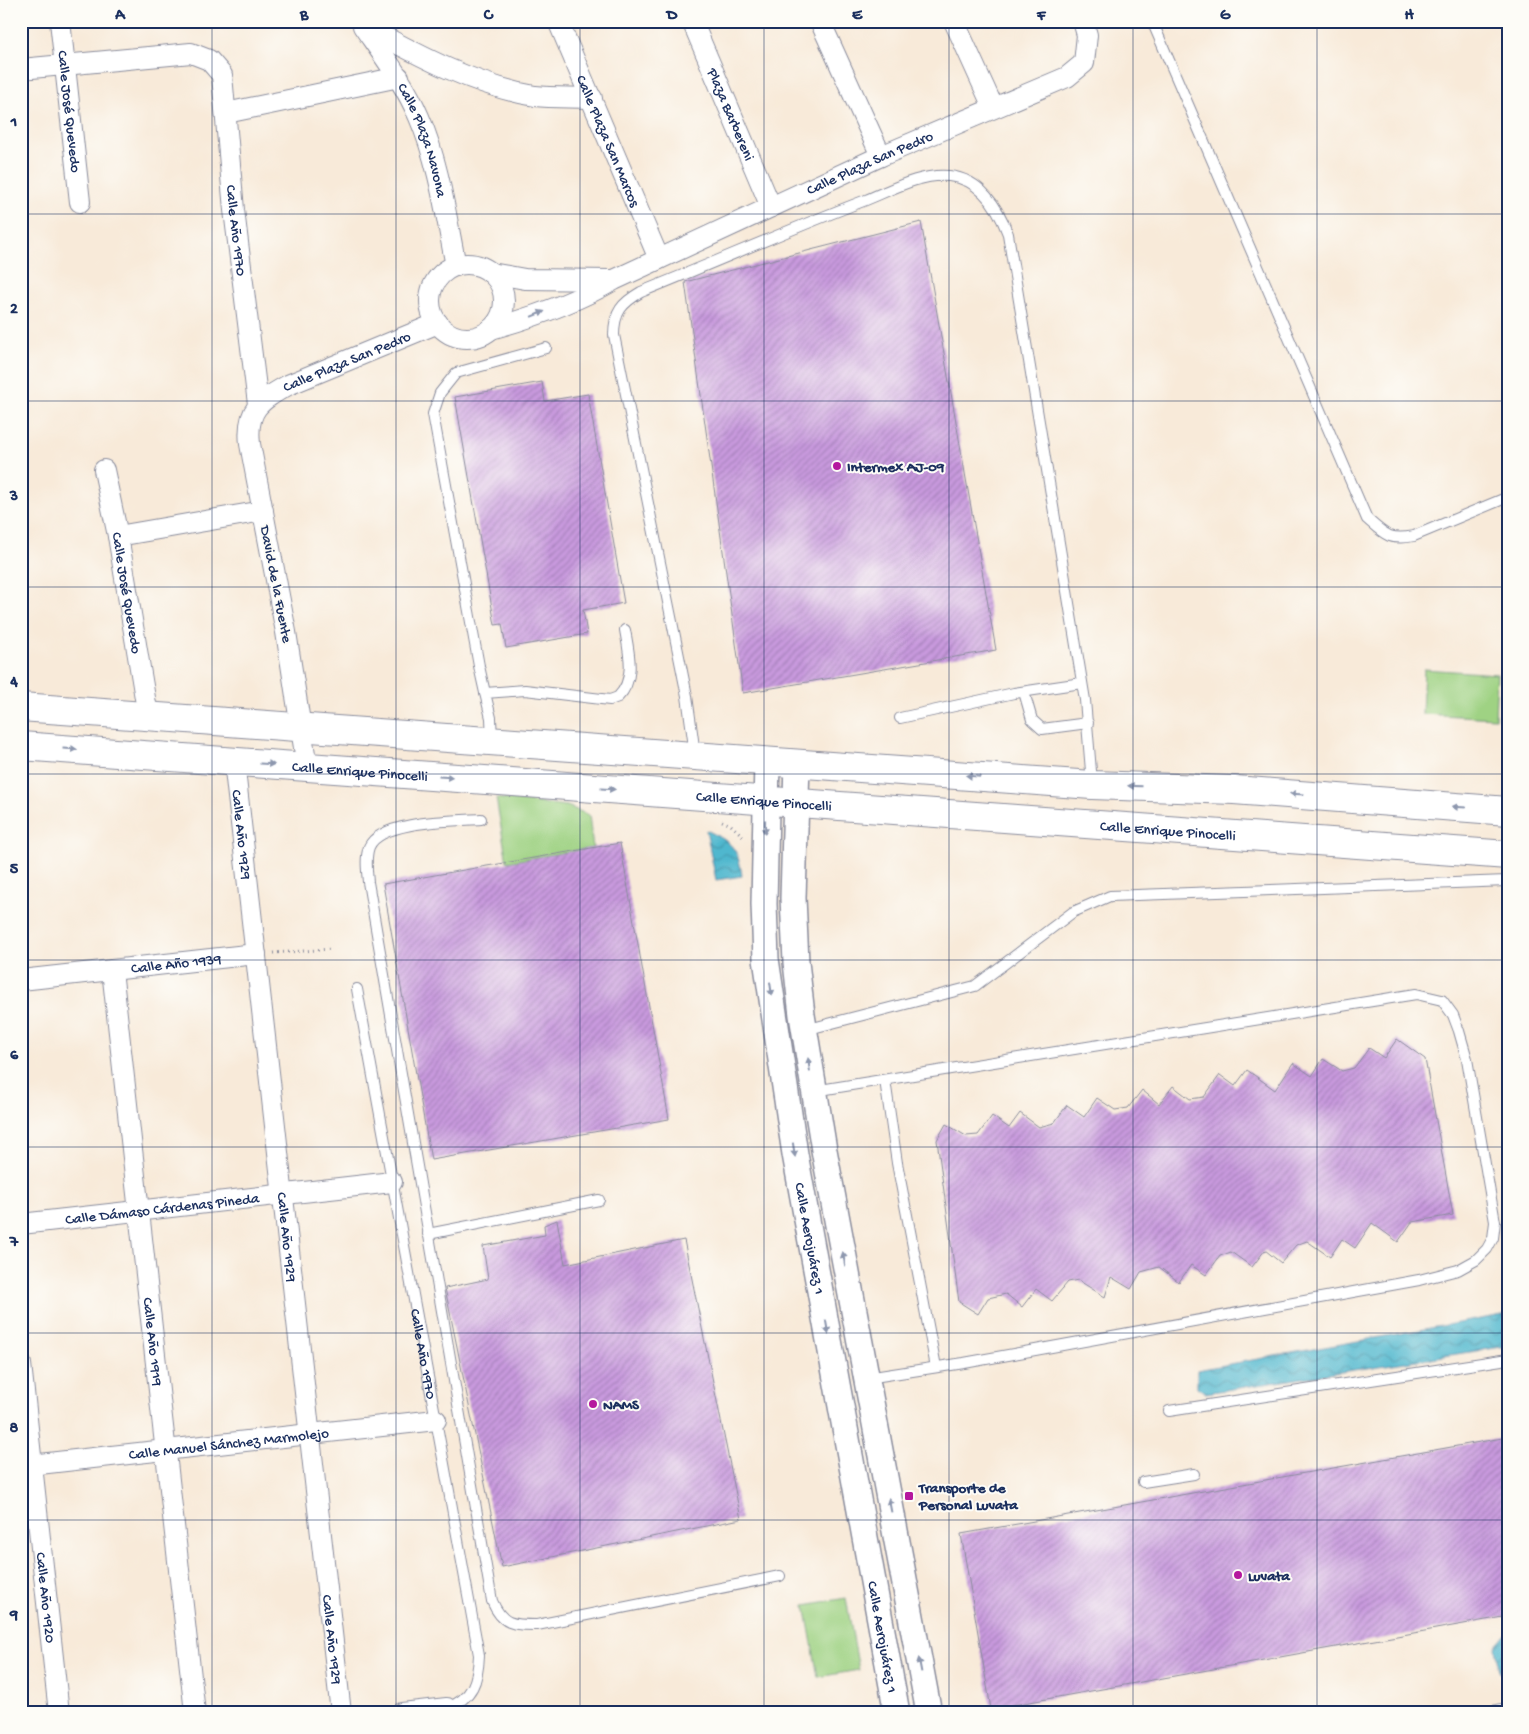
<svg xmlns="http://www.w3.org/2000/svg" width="1529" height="1734" font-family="'Gochi Hand',sans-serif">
	<defs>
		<pattern id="water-waves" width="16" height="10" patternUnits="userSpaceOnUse" patternTransform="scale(1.25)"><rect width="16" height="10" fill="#50b7ce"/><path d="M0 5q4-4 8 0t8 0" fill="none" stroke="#4295aa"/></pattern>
		<pattern id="building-hatch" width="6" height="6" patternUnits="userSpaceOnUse" patternTransform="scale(1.25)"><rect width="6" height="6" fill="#c99ade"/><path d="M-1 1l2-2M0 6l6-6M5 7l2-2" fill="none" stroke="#a27eb7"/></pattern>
	</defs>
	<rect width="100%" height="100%" fill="#fdfcf7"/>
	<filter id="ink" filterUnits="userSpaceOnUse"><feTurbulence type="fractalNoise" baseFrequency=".02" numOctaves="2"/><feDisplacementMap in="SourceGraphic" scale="10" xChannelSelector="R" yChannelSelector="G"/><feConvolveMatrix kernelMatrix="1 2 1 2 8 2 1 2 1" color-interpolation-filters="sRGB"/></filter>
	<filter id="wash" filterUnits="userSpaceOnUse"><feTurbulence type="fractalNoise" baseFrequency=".0096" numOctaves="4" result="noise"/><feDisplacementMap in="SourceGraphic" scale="20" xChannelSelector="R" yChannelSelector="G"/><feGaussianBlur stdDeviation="1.12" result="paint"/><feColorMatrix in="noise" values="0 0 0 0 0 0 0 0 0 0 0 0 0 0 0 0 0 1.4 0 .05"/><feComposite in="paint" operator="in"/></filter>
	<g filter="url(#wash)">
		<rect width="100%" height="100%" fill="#f8ead9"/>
		<g fill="#9fd283" stroke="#5d8070">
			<path d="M1424,669L1497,674L1495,718L1422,714Z"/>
			<path d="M496,798L567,806L589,815L593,848L507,862Z"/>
			<path d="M846,1598L859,1670L818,1677L805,1605Z"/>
		</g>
		<g fill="url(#water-waves)" stroke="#367396">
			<path d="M706,830C732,842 738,848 742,876L716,880Z"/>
			<path d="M1508,1314V1346L1206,1393L1197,1387V1370Z"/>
			<path d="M1508,1633V1677L1500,1671L1496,1647Z"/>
		</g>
		<g id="blocks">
			<g fill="url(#building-hatch)">
				<path d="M921,222L996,650L743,693L685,282Z"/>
				<path d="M542,382L545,401L588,394L624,603L583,610L587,634L506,648L502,624L495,625L455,397Z"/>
				<path d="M620,843L669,1119L431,1160L383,884Z"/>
				<path d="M1397,1039L1425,1059L1453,1215L1412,1222L1398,1242L1372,1223L1355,1248L1342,1239L1330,1257L1307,1241L1296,1245L1281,1263L1265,1250L1252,1267L1231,1252L1220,1256L1206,1275L1191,1265L1179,1282L1159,1267L1141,1272L1131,1289L1111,1277L1105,1297L1078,1280L1068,1282L1052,1301L1036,1289L1022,1307L1006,1294L988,1298L978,1314L959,1302L937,1140L946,1124L966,1136L978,1135L992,1116L1009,1128L1020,1113L1039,1127L1054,1123L1067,1105L1084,1117L1097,1098L1115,1110L1128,1108L1142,1090L1159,1104L1173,1086L1190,1099L1204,1097L1220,1075L1235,1086L1247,1070L1275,1090L1293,1063L1312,1076L1323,1059L1342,1071L1354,1068L1369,1048L1384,1058Z"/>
				<path d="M557,1220L565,1264L684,1240L741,1519L502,1567L445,1288L488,1279L483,1246L545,1235L544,1225Z"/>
				<path d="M1508,1437V1616L991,1709L961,1534Z"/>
			</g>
		</g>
	</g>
	<g filter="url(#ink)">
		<use href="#blocks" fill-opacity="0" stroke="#8a8c9c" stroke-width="1"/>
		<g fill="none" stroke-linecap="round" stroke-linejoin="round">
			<g stroke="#8a8c9c" stroke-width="12">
				<g id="service">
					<path d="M1152,21L1367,519C1385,535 1390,541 1414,536L1508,497"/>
					<path d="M1024,692L1032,720L1042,729L1088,723"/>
					<path d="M485,693L479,666L433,414L440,393L456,373L546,348"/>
					<path d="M900,718L1014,693L1082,683"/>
					<path d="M492,740L491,718L485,693L525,690L610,700L618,697C636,679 629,653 625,630"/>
					<path d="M695,754L687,696L614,335C614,312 622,303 641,292C716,262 790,229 866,200C891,190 921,173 949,176C980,179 998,207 1008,234L1085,700L1092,783"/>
					<path d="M481,819C456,821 380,820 369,847C365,858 367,871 368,882L492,1601C502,1625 513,1625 537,1625L780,1576"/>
					<path id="s1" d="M357,989L479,1655C478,1681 473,1698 447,1708"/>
					<path d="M805,1030L975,986L1073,912L1110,896L1507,881L1508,880"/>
					<path d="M885,1080L897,1163L936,1367"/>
					<path d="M814,1091L1416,994L1442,1000L1453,1015L1459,1031L1467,1059L1495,1222L1493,1238L1487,1249L1476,1260L1458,1270L1419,1280L964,1363L867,1378"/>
					<path d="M428,1234L599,1200"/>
					<path d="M1169,1411L1508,1359"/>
					<path d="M1143,1482L1194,1474"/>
					<path d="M1482,1713L1508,1708"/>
				</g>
			</g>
			<g stroke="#8a8c9c" stroke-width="22">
				<g id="minor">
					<path id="s2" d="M60,21L80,202"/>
					<path id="s3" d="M558,21L659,259"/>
					<path id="s4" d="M692,21L771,207"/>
					<path d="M820,21L881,156"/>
					<path d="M954,21L993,107"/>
					<path id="s5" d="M363,26C383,55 405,84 419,117C439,163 446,216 456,266"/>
					<path d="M366,27C418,55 475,86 535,96C553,98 573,97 592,98"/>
					<path id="s6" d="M21,69L191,53L209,60L222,75L234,210L258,404"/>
					<path d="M226,113L399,77"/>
					<circle cx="467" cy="301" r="37"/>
					<path d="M491,273L525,279L612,280"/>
					<path id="s7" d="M491,329C534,317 576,302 614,280L881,156L1067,77L1084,63L1087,35L1083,21"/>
					<path id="s8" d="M104,470L118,536L148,716"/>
					<path d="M118,536L263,511"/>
					<path id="s9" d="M234,761L341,1713"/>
					<path id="s10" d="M307,767L286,632L250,444C246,409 260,401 288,385L438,323"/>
					<path id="s11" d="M112,970L195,1713"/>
					<path id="s12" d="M21,980L256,954"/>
					<path id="s13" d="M21,1224L392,1182"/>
					<path id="s14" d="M21,1364L59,1713"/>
					<path id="s15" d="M21,1466L436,1420"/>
					<path d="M402,1713L447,1708"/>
				</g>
			</g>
			<g stroke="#8a8c9c" stroke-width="28">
				<g id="tertiary">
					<path id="s16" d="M767,761L764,904L766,959L795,1154L897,1713"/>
					<path d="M797,763L793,898L796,962L802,1015L824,1150L929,1713"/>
				</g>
			</g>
			<g stroke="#8a8c9c" stroke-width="30">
				<g id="secondary">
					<path d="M21,707L1092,785L1234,790L1508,811"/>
					<path id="s17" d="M21,746L1508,855"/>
				</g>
			</g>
			<g stroke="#8a8c9c" stroke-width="3" stroke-dasharray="1 4" stroke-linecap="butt">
				<path d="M722,821L731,825L745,838"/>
				<path d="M273,953L332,949"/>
			</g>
			<use href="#service" stroke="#fff" stroke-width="10"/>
			<use href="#minor" stroke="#fff" stroke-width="20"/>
			<use href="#tertiary" stroke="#fff" stroke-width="25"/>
			<use href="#secondary" stroke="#fff" stroke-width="28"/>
		</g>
		<defs><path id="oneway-solid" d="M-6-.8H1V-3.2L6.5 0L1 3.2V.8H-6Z" transform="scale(1.25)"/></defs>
		<g fill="#8d97ae">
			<use href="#oneway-solid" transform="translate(538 314) rotate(-22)"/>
			<use href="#oneway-solid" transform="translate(70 749) rotate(4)"/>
			<use href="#oneway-solid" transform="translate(267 764) rotate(4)"/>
			<use href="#oneway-solid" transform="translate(973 776) rotate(-175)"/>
			<use href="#oneway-solid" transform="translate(446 777) rotate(4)"/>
			<use href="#oneway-solid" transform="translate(1135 786) rotate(-178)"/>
			<use href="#oneway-solid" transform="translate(608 789) rotate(4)"/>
			<use href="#oneway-solid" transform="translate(1297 794) rotate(-176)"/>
			<use href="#oneway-solid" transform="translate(1459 807) rotate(-176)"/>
			<use href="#oneway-solid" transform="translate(765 827) rotate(91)"/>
			<use href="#oneway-solid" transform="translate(771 989) rotate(82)"/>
			<use href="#oneway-solid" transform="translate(809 1065) rotate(-98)"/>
			<use href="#oneway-solid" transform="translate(794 1150) rotate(81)"/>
			<use href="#oneway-solid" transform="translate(844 1259) rotate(-100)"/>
			<use href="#oneway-solid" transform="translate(827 1327) rotate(80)"/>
			<use href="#oneway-solid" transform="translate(890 1505) rotate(-101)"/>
			<use href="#oneway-solid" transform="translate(920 1665) rotate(-101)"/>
		</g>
	</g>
	<path fill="none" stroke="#1b2f5e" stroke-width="1" stroke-opacity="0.55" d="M212,21V1713M396,21V1713M580,21V1713M764,21V1713M949,21V1713M1133,21V1713M1317,21V1713M21,214H1508M21,401H1508M21,587H1508M21,774H1508M21,960H1508M21,1147H1508M21,1333H1508M21,1520H1508"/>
	<g fill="#b5179e" stroke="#fdfcf7" stroke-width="2">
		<circle cx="837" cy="466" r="5"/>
		<circle cx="593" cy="1404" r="5"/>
		<rect x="904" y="1491" width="10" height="10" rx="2.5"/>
		<circle cx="1238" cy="1575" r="5"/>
	</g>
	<g text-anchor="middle" stroke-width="4" stroke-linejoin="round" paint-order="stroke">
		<g font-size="15" fill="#1b2f5e" stroke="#fdfcf7">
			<text dy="5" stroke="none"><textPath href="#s2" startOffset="91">Calle José Quevedo</textPath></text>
			<text dy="5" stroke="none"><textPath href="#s4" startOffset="101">Plaza Barbereni</textPath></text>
			<text dy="5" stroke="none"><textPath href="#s3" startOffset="130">Calle Plaza San Marcos</textPath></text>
			<text dy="5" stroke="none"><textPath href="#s5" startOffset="130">Calle Plaza Navona</textPath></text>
			<text dy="5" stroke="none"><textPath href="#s7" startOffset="414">Calle Plaza San Pedro</textPath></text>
			<text dy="5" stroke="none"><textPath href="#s6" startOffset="366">Calle Año 1970</textPath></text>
			<text dy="5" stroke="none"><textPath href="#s10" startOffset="468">Calle Plaza San Pedro</textPath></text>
			<text transform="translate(277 584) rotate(79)" y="5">David de la Fuente</text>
			<text dy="5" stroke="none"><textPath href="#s8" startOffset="125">Calle José Quevedo</textPath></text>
			<text dy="5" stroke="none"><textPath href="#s17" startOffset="340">Calle Enrique Pinocelli</textPath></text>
			<text dy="5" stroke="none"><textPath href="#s17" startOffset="745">Calle Enrique Pinocelli</textPath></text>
			<text dy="5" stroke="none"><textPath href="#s17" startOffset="1150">Calle Enrique Pinocelli</textPath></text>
			<text dy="5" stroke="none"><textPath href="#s9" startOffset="74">Calle Año 1929</textPath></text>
			<text dy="5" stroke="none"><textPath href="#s12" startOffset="156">Calle Año 1939</textPath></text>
			<text dy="5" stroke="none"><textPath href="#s13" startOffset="142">Calle Dámaso Cárdenas Pineda</textPath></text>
			<text dy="5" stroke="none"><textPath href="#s9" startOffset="479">Calle Año 1929</textPath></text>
			<text dy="5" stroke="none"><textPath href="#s16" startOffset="481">Calle Aerojuárez 1</textPath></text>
			<text dy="5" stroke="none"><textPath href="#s11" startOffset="374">Calle Año 1919</textPath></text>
			<text dy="5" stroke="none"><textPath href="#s1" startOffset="371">Calle Año 1970</textPath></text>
			<text dy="5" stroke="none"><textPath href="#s15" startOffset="209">Calle Manuel Sánchez Marmolejo</textPath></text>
			<text dy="5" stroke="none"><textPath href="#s14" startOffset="235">Calle Año 1920</textPath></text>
			<text dy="5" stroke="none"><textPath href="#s16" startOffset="886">Calle Aerojuárez 1</textPath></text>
			<text dy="5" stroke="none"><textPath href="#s9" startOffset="884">Calle Año 1929</textPath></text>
		</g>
		<g font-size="15" font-weight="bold" fill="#1b2f5e" stroke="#fdfcf7" text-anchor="start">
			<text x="847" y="471">Intermex AJ-09</text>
			<text x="603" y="1409">NAMS</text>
			<text x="919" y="1492">Transporte de<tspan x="919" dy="17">Personal Luvata</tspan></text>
			<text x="1248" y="1580">Luvata</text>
		</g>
	</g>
	<rect width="1529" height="1734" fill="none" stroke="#fdfcf7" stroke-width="55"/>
	<rect x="28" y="28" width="1474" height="1678" fill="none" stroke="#1b2f5e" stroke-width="2"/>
	<g font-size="16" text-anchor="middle" font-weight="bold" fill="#1b2f5e">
		<text x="120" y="19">A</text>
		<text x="304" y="19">B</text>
		<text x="488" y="19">C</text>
		<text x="672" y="19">D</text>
		<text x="857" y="19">E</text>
		<text x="1041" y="19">F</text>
		<text x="1225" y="19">G</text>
		<text x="1409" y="19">H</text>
		<text x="14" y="126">1</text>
		<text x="14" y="313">2</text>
		<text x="14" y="500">3</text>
		<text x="14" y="686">4</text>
		<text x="14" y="873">5</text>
		<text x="14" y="1059">6</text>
		<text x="14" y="1246">7</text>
		<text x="14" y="1432">8</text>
		<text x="14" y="1619">9</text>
	</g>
</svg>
